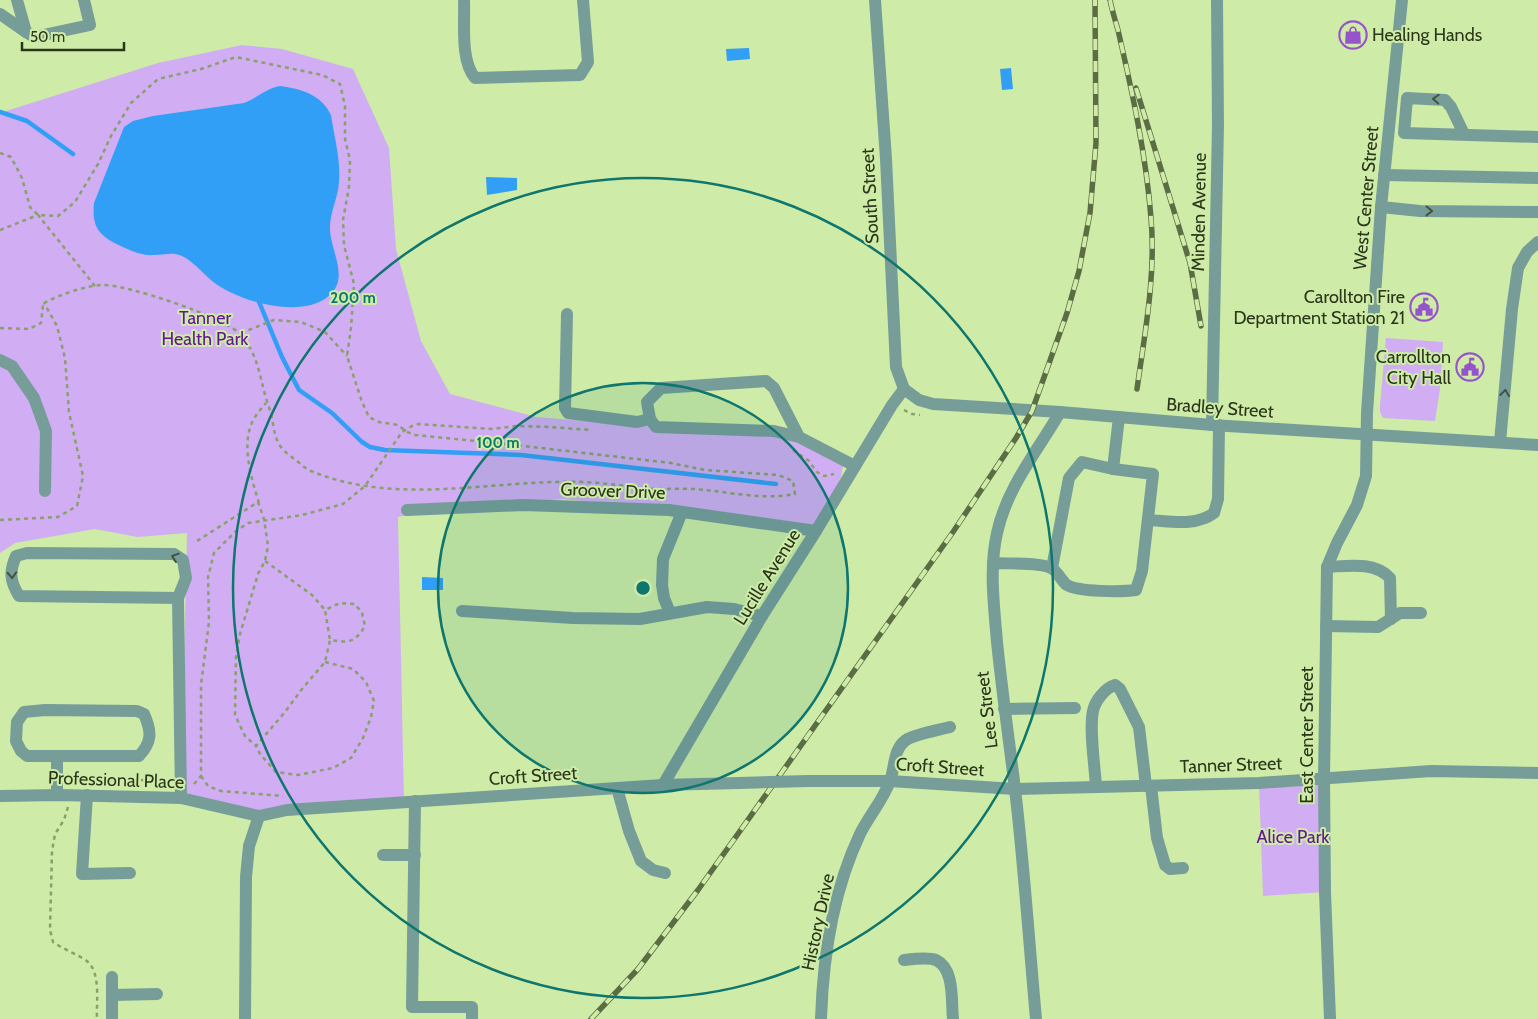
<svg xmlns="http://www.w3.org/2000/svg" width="1538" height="1019" font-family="Cabin,sans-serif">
	<rect width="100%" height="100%" fill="#ceeca7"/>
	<g fill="#d1adf3">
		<path d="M242,45L282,49L353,69L389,148L396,249L421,341L450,394L536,417L656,427L774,431L844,461L841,477L816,531L669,510L564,499L465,506L398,517L404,802L259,816L181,798L187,533L137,537L95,529L15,543L0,553V113L158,63Z"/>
		<path d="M1386,338L1443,342L1440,389L1435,421L1383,418L1380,412V405Z"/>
		<path d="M1324,779L1325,892L1263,896L1259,783Z"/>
	</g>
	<g fill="#319ff6">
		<path d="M749,48L750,59L727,61L726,49Z"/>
		<path d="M1011,68L1013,89L1002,90L1000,69Z"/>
		<path d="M280,86C301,89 321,94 331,115C334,136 341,160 339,182C338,198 330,212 330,227C329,248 350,277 330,295C302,320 242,302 216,284C205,276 195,263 184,257C173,251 165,255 154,255C144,256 134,252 125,248C102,238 91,230 94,203L124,127L133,121L153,116L244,103C257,98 267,88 280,86Z"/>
		<path d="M486,177L517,178V190L487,195Z"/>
		<path d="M422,577L443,578V590H422Z"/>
	</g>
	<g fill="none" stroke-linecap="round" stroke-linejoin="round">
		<g stroke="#319ff6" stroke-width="4.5">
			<path d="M0,112L27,121L73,154"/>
			<path d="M257,297L282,357L299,390L332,413L362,442L370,447L385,450L521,455L776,484"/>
		</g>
		<g stroke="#899f6c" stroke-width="2.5" stroke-dasharray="4 4" stroke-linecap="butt">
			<path d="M0,153L11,157L22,178L30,207L38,215L58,216L75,202L98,164L111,136L131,103L158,79L201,69L236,57L322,75L340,84L345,106V139L350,160L349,187L343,220L344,245L354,284L351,328L347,356L362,402L369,417L379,422L398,425L407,432L415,435L506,444L671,463L705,470L778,475L793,481L795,494C766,500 734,493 705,490C689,488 673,489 657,489C633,488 609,483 584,482C493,479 398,507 311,471C306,469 302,465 297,461C292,457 285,453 281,447C275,439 274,429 272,419C271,412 268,405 266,398C259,374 258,355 241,335C228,318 123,283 101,285C81,287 62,294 44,303"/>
			<path d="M0,230L38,215L95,286"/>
			<path d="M0,328L29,329L41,323L43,305"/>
			<path d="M241,333L274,320L301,322L325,332L347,356"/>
			<path d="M904,410L912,414L920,415"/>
			<path d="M793,450L809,461L817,472L824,476L834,474"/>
			<path d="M259,503C252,481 242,448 251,425C254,417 260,410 266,403"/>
			<path d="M0,520L58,517L77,506L83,476L69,412L65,358L57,326L44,303"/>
			<path d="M197,541L258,502L264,519L268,546L265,561L258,574L240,634L236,657L235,715L245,736L256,746"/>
			<path d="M265,561L312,595L325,610"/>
			<path d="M325,662L353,669L366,682L374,701L371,717L363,738L351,758L333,768L298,775L276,772L260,754L256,746L285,712L302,689L325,662L330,640C348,643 355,643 365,626L362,613L355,604L340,603L325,610L330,640"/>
			<path d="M201,776L208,786L221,791L283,796"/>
			<path d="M69,780H140L168,782"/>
			<path d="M194,784L201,776V685L209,622L208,577L214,553L236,531L248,523L302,515L343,504L365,486L402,432L412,426L419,424L491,429L517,426L550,427L590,430"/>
			<path d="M68,807L64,820L55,834L52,851L50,930L53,942C63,949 74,953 84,959C102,969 96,1002 97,1019"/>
		</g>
		<g stroke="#779d99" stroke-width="12">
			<path d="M17,0L26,32L34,37L90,25L84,0"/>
			<path d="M464,0C465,23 460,60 475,78L580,75L588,62L583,0"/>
			<path d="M875,0L886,159L896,367L904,389L919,400L933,404L1060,412L1212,425L1538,445"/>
			<path d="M0,14L26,32"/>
			<path d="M1464,134L1451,107L1445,100L1407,98L1404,133L1538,137"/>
			<path d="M1384,175L1538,178"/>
			<path d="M1381,207L1420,211L1538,212"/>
			<path d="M567,314L565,408L568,413L637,422L650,419"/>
			<path d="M0,360L12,366L34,398L46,431L45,491"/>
			<path d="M1212,425L1218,125L1217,0"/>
			<path d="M799,437L774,388L766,381L661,388L647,402L650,419L656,427L774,431L799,437L855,466"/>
			<path d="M1500,442L1512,309L1518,268L1527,252L1538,242"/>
			<path d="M407,510L523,505L669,510L816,531"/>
			<path d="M1148,520C1170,521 1195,527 1214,513L1218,499L1219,425"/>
			<path d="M993,563C1007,564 1040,562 1051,568C1058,571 1061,581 1067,585C1078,592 1122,592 1136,590L1142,571L1153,474L1113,469L1119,417"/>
			<path d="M1327,567C1348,566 1374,561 1390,578L1391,619"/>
			<path d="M1052,568L1069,478L1082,462L1113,469"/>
			<path d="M178,598L19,596C10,581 9,572 16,556L27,553L174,554L183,560L186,578L178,598L181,798"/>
			<path d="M462,611L573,618L640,619L707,607L734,609L762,616"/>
			<path d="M670,613L664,598L662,585L663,559L682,512"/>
			<path d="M1326,626L1378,627L1400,613H1421"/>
			<path d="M1004,709L1075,708"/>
			<path d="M57,756H139C152,742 152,732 144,714L137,711L45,710L24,712L17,722L16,741L21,751L27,756H57V795"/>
			<path d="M808,781H890L1015,789L1259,783L1431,771L1538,773"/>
			<path d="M663,785L762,616L816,531L892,405L904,389"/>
			<path d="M1151,786L1157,838L1165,865L1170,869L1183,868"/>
			<path d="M1096,787C1095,767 1089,730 1093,711C1095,701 1105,688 1115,685L1120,689L1139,727L1146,786"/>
			<path d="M617,788L629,831L641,861L653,870L665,873"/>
			<path d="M87,795L82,874L130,873"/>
			<path d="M0,796L60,795L181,798L259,816L287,810L663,785L739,783"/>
			<path d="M415,801L412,1007H472V1019"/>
			<path d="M383,855H415"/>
			<path d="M904,960C913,959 928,957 936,960C955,969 951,1001 953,1019"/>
			<path d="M112,995L157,994"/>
			<path d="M112,1019V977"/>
			<path d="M245,1019L246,877L249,846L259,816"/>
			<path d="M821,1019C823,956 833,891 860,834C869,816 883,800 890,781C895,768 893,749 906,740C915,734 939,730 950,727"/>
			<path d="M1036,1019C1029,942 1024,865 1015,789C1009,740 1002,691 997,642C994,605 989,569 997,533C1007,487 1037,452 1060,412"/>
			<path d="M1330,1019L1325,892L1324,779L1327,567L1337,543L1357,505L1366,476L1367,413L1381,207L1402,0"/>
		</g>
		<g stroke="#5c6d45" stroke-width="5.5">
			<g id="rail">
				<path d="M1110,0C1112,10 1115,20 1118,30C1132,91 1146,154 1151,218C1156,275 1145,332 1137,389"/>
				<path d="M1136,88L1190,263L1201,326"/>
				<path d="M591,1019L638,969L698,890L953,532L1016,438L1032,411L1067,313L1079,271L1090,213L1096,143L1095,0"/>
			</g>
		</g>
		<use href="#rail" stroke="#ceeca7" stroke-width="4" stroke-dasharray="11" stroke-linecap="butt"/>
		<path stroke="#779d99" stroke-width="12" d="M739,783L808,781"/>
	</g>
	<defs><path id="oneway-chevron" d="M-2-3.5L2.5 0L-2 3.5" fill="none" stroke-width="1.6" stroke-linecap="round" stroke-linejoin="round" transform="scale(1.25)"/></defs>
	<g stroke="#415440">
		<use href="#oneway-chevron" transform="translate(1436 99) rotate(-177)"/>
		<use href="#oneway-chevron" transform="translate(1429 211) rotate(1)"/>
		<use href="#oneway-chevron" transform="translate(1505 393) rotate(-83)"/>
		<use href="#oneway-chevron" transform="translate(175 557) rotate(-161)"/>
		<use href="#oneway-chevron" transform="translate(12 575) rotate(87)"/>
	</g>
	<circle cx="643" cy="588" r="205" fill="#0f766e" fill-opacity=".12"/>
	<g fill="none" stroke="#0f766e" stroke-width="2.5">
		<circle cx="643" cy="588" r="205"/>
		<circle cx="643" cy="588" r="410"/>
	</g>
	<defs>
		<g id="shop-ring" transform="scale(1.4375)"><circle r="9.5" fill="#ceeca7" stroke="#9654ca" stroke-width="1.5"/><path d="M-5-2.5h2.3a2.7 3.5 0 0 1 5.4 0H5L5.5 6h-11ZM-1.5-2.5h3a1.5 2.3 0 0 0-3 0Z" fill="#9654ca"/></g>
		<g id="civic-ring" transform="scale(1.4375)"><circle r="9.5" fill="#ceeca7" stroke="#9654ca" stroke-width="1.5"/><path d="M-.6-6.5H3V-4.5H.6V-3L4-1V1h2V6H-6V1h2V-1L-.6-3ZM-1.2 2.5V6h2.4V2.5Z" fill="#9654ca"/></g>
	</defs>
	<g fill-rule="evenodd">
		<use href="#shop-ring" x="1353" y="35"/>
		<use href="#civic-ring" x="1424" y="307"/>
		<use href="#civic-ring" x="1470" y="367"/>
	</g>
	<g text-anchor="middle" stroke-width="4" stroke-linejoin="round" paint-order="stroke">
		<g font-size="18" fill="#2a351a" stroke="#ceeca7" text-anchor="end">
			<text x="1372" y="41" text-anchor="start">Healing Hands</text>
			<text x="1405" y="303">Carollton Fire<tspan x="1405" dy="21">Department Station 21</tspan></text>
			<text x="1451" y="363">Carrollton<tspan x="1451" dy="21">City Hall</tspan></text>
		</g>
		<g font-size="18" fill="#2a351a" stroke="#ceeca7">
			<text transform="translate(870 196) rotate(-93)" y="6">South Street</text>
			<text transform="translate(1366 198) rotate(-85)" y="6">West Center Street</text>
			<text transform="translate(1199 212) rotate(-89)" y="6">Minden Avenue</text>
			<text transform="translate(1220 408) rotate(4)" y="6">Bradley Street</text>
			<text transform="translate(613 491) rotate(2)" y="6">Groover Drive</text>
			<text transform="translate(767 577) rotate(-58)" y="6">Lucille Avenue</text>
			<text transform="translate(987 710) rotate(-97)" y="6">Lee Street</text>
			<text transform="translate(1307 735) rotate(-90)" y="6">East Center Street</text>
			<text transform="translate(1231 765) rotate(-2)" y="6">Tanner Street</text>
			<text transform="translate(940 767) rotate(4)" y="6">Croft Street</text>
			<text transform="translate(533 776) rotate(-4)" y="6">Croft Street</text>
			<text transform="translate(116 780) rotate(2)" y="6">Professional Place</text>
			<text transform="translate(818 922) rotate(-78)" y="6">History Drive</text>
		</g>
		<g font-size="18" fill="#661496" stroke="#ceeca7">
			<text x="205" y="324">Tanner<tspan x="205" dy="21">Health Park</tspan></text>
			<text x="1293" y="843">Alice Park</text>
		</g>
	</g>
	<circle cx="643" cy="588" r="8" fill="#0f766e" stroke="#ceeca7" stroke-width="2.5"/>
	<g font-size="15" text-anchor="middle" font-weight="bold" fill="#0f766e" stroke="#ceeca7" stroke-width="4" stroke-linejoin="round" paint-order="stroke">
		<text x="353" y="303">200 m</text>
		<text x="498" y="448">100 m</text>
	</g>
	<path d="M22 42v8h102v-8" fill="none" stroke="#2a351a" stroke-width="2.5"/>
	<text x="30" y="42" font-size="15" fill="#2a351a" stroke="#ceeca7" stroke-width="4" paint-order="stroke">50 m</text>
</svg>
